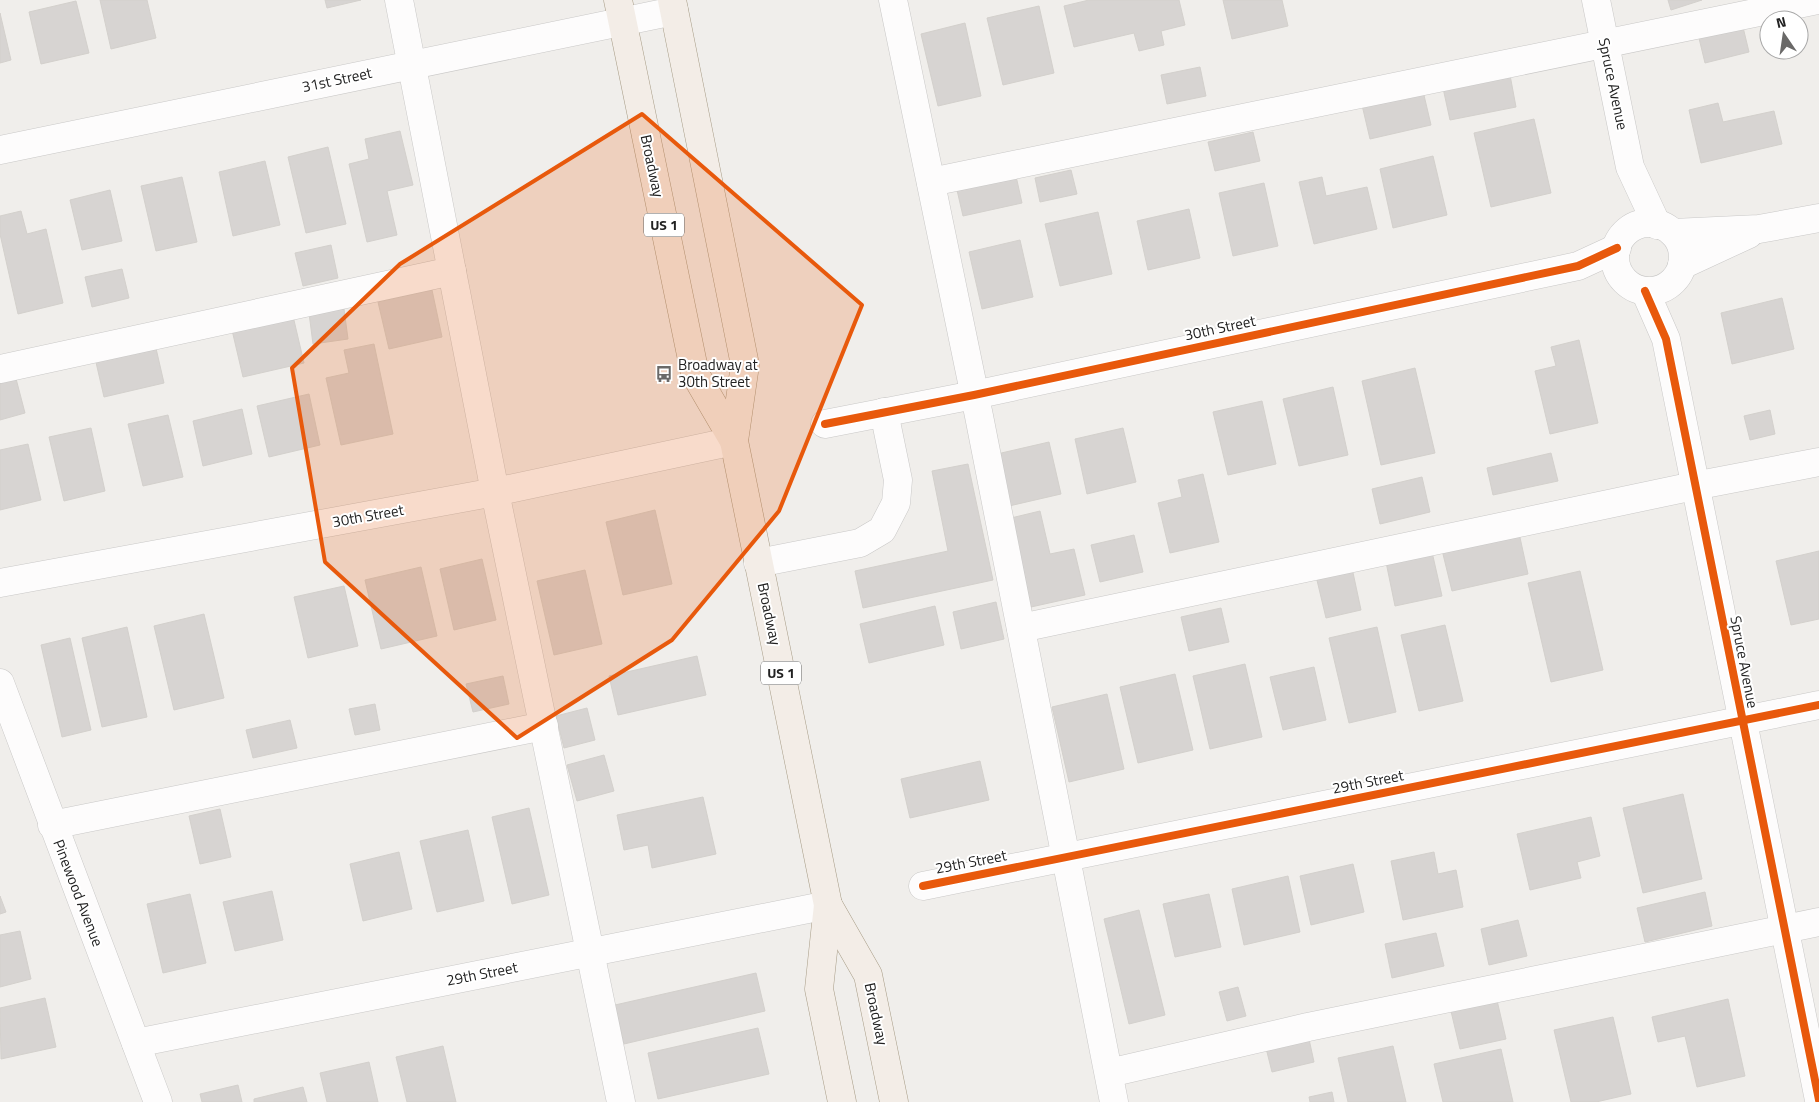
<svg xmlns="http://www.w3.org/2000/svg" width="1819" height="1102" font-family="'Titillium Web',sans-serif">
	<rect width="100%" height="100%" fill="#f0eeeb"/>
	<g fill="#d7d4d2" stroke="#d3d0cc">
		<path d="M100,0H147L156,38L111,49Z"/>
		<path d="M325,0H361L327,8Z"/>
		<path d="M1089,0H1179L1185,25L1161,31L1164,45L1139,51L1134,33L1074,47L1064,6Z"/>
		<path d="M1223,0H1282L1288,26L1232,39Z"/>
		<path d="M1668,0H1702L1671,10Z"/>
		<path d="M76,1L89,53L41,64L29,12Z"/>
		<path d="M1039,6L1054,73L1003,85L987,18Z"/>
		<path d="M0,13L11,60L0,63Z"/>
		<path d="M965,23L981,96L938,106L921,34Z"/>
		<path d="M1742,23L1749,52L1705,63L1698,34Z"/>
		<path d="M1200,67L1206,96L1167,104L1161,75Z"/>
		<path d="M1510,75L1516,107L1450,120L1443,88Z"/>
		<path d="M1423,91L1431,125L1370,139L1362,105Z"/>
		<path d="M1718,103L1723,122L1774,111L1782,144L1701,163L1689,110Z"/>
		<path d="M1534,119L1551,193L1491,207L1474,133Z"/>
		<path d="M400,131L413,185L387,191L397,235L367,242L349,164L369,159L365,139Z"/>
		<path d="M1253,132L1260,161L1215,171L1208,142Z"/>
		<path d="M328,147L346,224L306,233L288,157Z"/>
		<path d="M1433,156L1447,215L1393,228L1380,169Z"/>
		<path d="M265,161L280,225L233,236L219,172Z"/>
		<path d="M1071,170L1077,194L1040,202L1035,178Z"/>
		<path d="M1016,176L1022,203L963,216L957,190Z"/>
		<path d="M182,177L197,242L156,251L141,186Z"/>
		<path d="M1322,177L1326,196L1367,187L1377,229L1314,244L1299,182Z"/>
		<path d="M1264,183L1278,246L1233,256L1219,193Z"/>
		<path d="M110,190L122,241L82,250L70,200Z"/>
		<path d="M1189,209L1200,258L1148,270L1137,221Z"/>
		<path d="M21,211L27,234L46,229L63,303L18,314L0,234V216Z"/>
		<path d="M1098,212L1112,274L1060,286L1045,224Z"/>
		<path d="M1020,240L1033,297L982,309L969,252Z"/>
		<path d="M331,245L338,278L303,286L295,253Z"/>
		<path d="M122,269L129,298L92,307L85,277Z"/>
		<path d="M432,290L442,337L389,349L378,302Z"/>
		<path d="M1782,298L1794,349L1732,364L1721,313Z"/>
		<path d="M344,309L348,339L313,344L309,313Z"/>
		<path d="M293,316L304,363L243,377L232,330Z"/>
		<path d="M1579,340L1598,423L1550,434L1535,371L1556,366L1551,347Z"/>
		<path d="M155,344L164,383L104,397L95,358Z"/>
		<path d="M374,344L393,434L341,445L326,378L349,373L344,350Z"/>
		<path d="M1415,368L1435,453L1381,465L1362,381Z"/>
		<path d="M14,371L25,413L0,420V374Z"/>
		<path d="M1333,387L1348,455L1299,466L1283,399Z"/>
		<path d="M309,394L320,445L269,457L257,406Z"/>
		<path d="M1262,401L1276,464L1228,475L1213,412Z"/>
		<path d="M242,409L252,454L203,466L193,421Z"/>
		<path d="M1770,410L1775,434L1750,440L1744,416Z"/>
		<path d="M168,415L183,477L143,486L128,424Z"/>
		<path d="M91,428L105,491L64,501L49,437Z"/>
		<path d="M1123,428L1136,482L1087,494L1075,439Z"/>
		<path d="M1049,442L1061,494L1009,506L997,454Z"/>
		<path d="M28,444L41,500L0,510V450Z"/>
		<path d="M1551,453L1558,481L1493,495L1487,468Z"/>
		<path d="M968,464L993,580L863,608L855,571L948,551L932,471Z"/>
		<path d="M1203,474L1219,542L1170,553L1158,503L1182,497L1178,480Z"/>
		<path d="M1422,477L1430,512L1380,524L1372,489Z"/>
		<path d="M655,510L672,584L623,595L606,522Z"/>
		<path d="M1040,511L1050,554L1074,549L1085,595L1031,607L1011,518Z"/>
		<path d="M1519,533L1528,574L1452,591L1442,550Z"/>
		<path d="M1134,535L1143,572L1100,582L1091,545Z"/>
		<path d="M1819,551V619L1791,625L1776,561Z"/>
		<path d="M1432,552L1442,596L1395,606L1386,562Z"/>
		<path d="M482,559L496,620L454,630L440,569Z"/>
		<path d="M421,567L437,636L381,649L365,580Z"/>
		<path d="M1352,568L1361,610L1326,618L1316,576Z"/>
		<path d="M585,570L602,644L554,655L537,581Z"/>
		<path d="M1580,571L1603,670L1551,682L1528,583Z"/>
		<path d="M344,586L358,646L308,658L294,597Z"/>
		<path d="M996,602L1004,639L961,649L953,612Z"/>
		<path d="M935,606L944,645L869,663L860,624Z"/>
		<path d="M1221,608L1229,642L1189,651L1181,617Z"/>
		<path d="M204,614L224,698L174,710L154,626Z"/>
		<path d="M1445,625L1463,701L1419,711L1401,635Z"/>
		<path d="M127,627L147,717L102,727L82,638Z"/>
		<path d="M1377,627L1396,712L1349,723L1329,638Z"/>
		<path d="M70,638L91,730L62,737L41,645Z"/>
		<path d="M697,656L706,695L618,715L609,676Z"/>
		<path d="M1245,664L1262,737L1210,749L1193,676Z"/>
		<path d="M1314,667L1326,720L1283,730L1270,677Z"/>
		<path d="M1175,674L1193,750L1138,763L1120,687Z"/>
		<path d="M503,676L509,704L473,712L466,684Z"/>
		<path d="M1107,694L1124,769L1069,782L1052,707Z"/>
		<path d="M375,704L380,730L355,735L349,709Z"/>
		<path d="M587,708L595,740L564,748L556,716Z"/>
		<path d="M290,720L297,748L253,758L246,730Z"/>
		<path d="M604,755L614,791L577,801L567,765Z"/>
		<path d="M980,761L989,800L910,818L901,779Z"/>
		<path d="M1683,794L1702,879L1643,893L1623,808Z"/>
		<path d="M703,797L716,854L652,868L648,845L624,850L617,815Z"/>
		<path d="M529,808L549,895L512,904L492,817Z"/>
		<path d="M220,809L231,857L200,864L189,816Z"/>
		<path d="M1591,817L1600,856L1577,862L1581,878L1530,890L1517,834Z"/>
		<path d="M468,830L484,901L437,912L420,841Z"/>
		<path d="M399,852L412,909L363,921L350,864Z"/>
		<path d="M1434,852L1438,874L1456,870L1463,907L1403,920L1391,861Z"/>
		<path d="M1353,864L1364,912L1311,925L1300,876Z"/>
		<path d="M1288,876L1300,932L1244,945L1232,889Z"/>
		<path d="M272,891L283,940L235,951L223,902Z"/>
		<path d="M1705,892L1712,926L1645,942L1637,908Z"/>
		<path d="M190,894L206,963L163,973L147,904Z"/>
		<path d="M1209,894L1221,947L1175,957L1163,904Z"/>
		<path d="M0,896L6,912L0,914Z"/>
		<path d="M1139,910L1165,1015L1129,1024L1104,919Z"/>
		<path d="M1518,920L1527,956L1489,965L1481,929Z"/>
		<path d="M20,931L31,979L0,987V935Z"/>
		<path d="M1436,933L1444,966L1392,978L1385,944Z"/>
		<path d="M756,973L765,1011L624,1044L615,1005Z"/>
		<path d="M1238,987L1246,1016L1227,1021L1219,992Z"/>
		<path d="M1496,996L1506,1039L1460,1049L1450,1007Z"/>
		<path d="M45,998L56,1047L1,1059L0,1008Z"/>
		<path d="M1728,999L1745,1076L1697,1087L1685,1036L1658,1042L1652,1017Z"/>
		<path d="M1613,1017L1631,1094L1596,1102H1571L1554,1030Z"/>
		<path d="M758,1028L769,1074L658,1099L648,1053Z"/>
		<path d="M1307,1030L1314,1062L1272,1072L1264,1040Z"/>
		<path d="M443,1046L456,1102H407L396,1057Z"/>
		<path d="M1393,1046L1406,1102H1348L1338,1058Z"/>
		<path d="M1501,1049L1513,1102H1443L1434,1064Z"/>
		<path d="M369,1062L378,1102H327L320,1073Z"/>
		<path d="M238,1085L242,1102H202L200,1094Z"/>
		<path d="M303,1087L307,1102H254V1099Z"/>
		<path d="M1332,1092L1334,1102H1310L1309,1097Z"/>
	</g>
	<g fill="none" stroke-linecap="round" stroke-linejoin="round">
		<g stroke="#c9c8c7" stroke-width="29">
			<g id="minor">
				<path d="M399,0L495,492L621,1102"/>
				<path d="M893,0L979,416L1114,1102"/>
				<path d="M1596,0L1630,167L1657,225"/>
				<path d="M0,150L674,11"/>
				<path d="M931,182L1818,0"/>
				<circle cx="1649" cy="257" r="34"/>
				<path d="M1673,233L1759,229L1819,218"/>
				<path d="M1682,265L1749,234"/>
				<path d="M1645,291L1666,339L1819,1100"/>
				<path d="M0,369L452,271"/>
				<path d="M825,424L974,395L1578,266L1617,248"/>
				<path d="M758,563L860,543L882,530L896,503L898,480L884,412"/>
				<path d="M0,583L495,492L734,441"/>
				<path d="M1021,628L1694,486L1819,462"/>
				<path d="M0,683L158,1102"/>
				<path d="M52,825L544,726"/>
				<path d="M923,886L1819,705"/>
				<path d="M136,1043L828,905"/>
				<path d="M1109,1073L1308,1027L1819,922"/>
			</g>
		</g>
		<g stroke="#a79c86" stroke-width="29">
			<g id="major">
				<path d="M618,0L695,374L734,441L828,905L819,989L842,1102"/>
				<path d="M672,0L745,365L734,441"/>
				<path d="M828,905L868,975L894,1102"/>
			</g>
		</g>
		<use href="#minor" stroke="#fdfcfc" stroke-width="28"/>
		<use href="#major" stroke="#f3ede7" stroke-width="28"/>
		<g stroke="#fff" stroke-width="11">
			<g id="cycleway">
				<path d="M1645,291L1666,339L1819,1100"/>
				<path d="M825,424L974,395L1578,266L1617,248"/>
				<path d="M923,886L1819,705"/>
			</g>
		</g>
		<use href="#cycleway" stroke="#e8590c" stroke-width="8"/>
	</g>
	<path fill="#e8590c" fill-opacity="0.2" stroke="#e8590c" stroke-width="4" stroke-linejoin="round" d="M642,114L862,305L779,511L672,640L517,738L325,562L292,368L400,264Z"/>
	<defs>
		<g id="bus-bare" transform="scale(1.35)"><path d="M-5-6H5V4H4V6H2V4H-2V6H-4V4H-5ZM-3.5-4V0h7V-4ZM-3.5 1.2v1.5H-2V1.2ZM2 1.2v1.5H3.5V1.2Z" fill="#6a6968" stroke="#fff" stroke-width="2.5" paint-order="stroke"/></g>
	</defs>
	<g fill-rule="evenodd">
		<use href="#bus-bare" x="664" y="374"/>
	</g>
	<g text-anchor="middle" stroke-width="4" stroke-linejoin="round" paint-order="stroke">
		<g fill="#fff" stroke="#646464" stroke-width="1">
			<rect x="644" y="213.5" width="40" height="23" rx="4"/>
			<rect x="761" y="661.5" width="40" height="23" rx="4"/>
		</g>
		<g font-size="14" font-weight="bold" fill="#222">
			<text x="664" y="230">US 1</text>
			<text x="781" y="678">US 1</text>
		</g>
		<g font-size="15" fill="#222" stroke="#fff">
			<text transform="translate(337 80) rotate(-12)" y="5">31st Street</text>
			<text transform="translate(1613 84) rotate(78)" y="5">Spruce Avenue</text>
			<text transform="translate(652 166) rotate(78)" y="5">Broadway</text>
			<text transform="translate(1220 328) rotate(-12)" y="5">30th Street</text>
			<text transform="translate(368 516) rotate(-10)" y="5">30th Street</text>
			<text transform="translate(769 614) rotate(78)" y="5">Broadway</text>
			<text transform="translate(1744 662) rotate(79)" y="5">Spruce Avenue</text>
			<text transform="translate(1368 782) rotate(-11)" y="5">29th Street</text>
			<text transform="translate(971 862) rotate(-11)" y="5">29th Street</text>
			<text transform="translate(78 893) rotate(69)" y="5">Pinewood Avenue</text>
			<text transform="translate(482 974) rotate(-11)" y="5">29th Street</text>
			<text transform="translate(876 1014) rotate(78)" y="5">Broadway</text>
		</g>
		<g font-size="15" fill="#222" stroke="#fff" text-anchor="start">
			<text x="678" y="370">Broadway at<tspan x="678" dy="17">30th Street</tspan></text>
		</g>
	</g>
	<g transform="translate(1784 35) rotate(347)"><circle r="24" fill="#ffffff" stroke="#a7a7a7"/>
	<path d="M0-4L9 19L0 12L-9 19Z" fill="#6a6968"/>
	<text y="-8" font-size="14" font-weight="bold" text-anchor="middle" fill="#222222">N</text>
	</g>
</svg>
